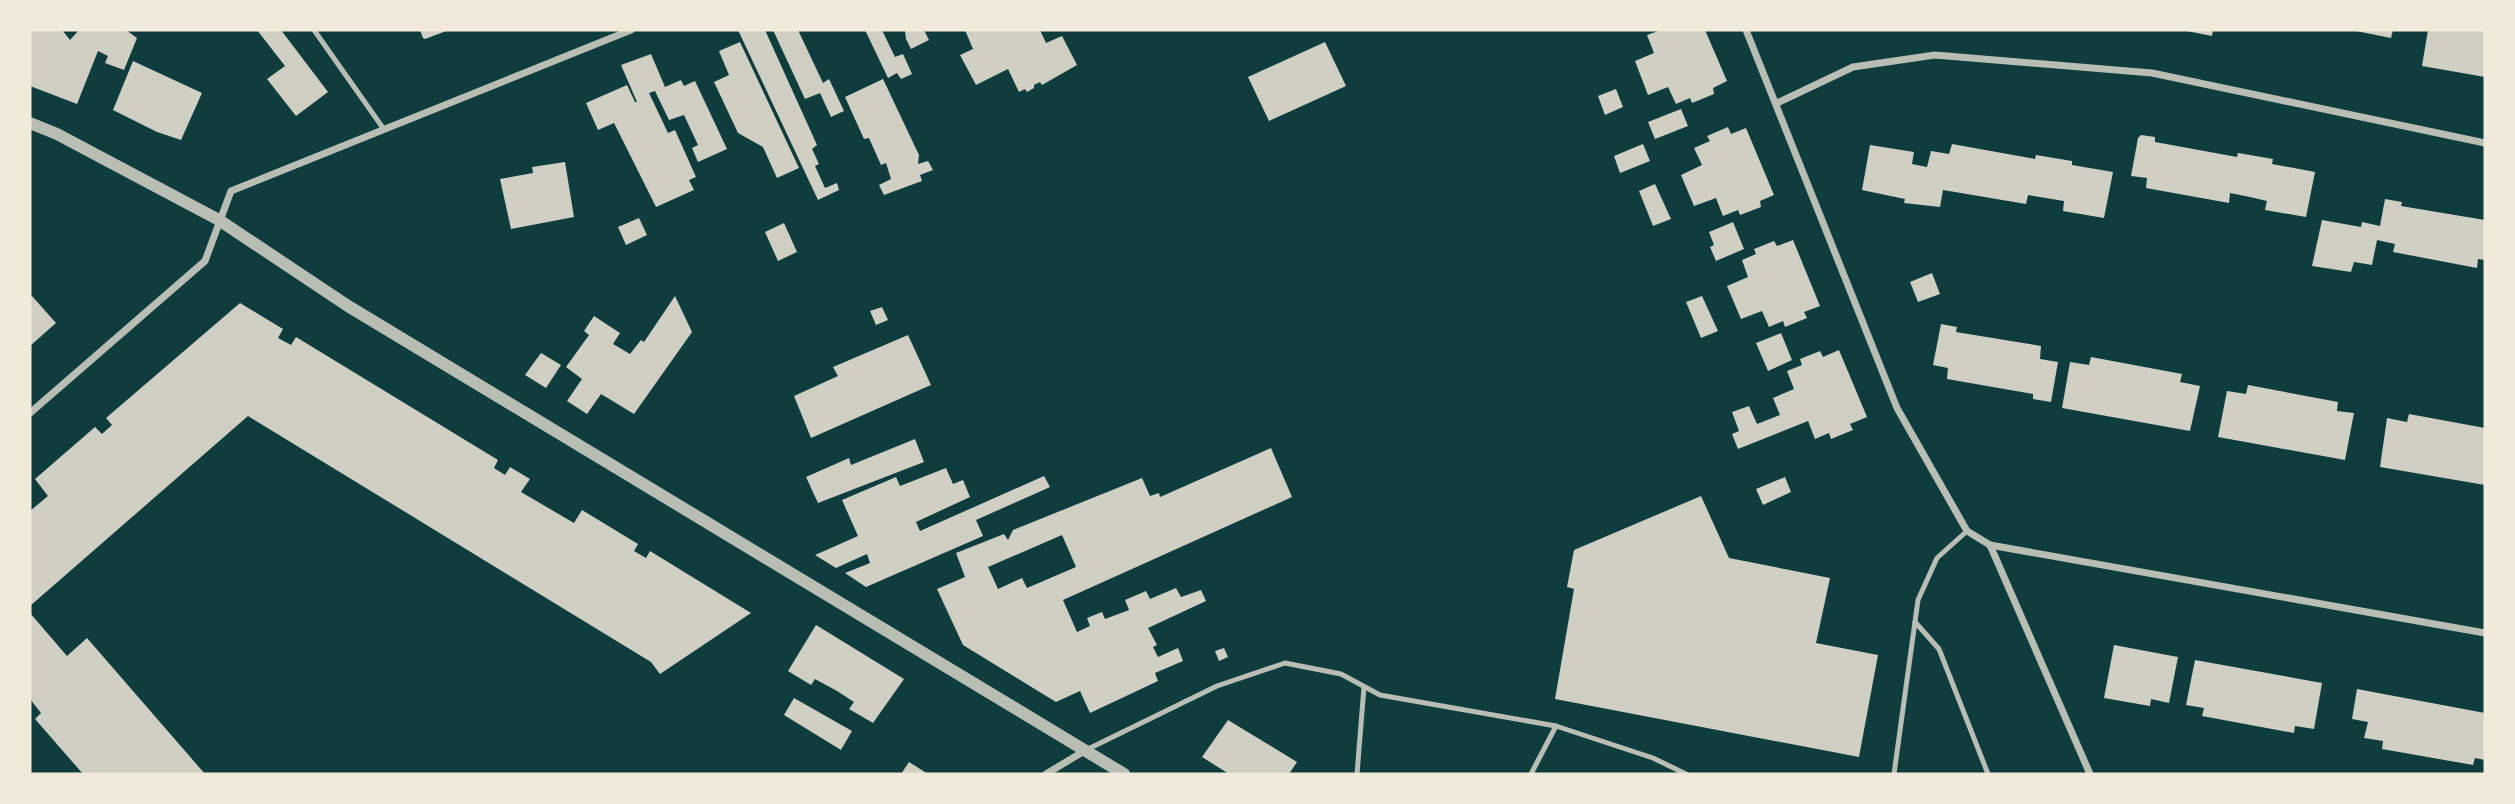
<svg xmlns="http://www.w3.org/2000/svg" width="2515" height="804" font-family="'Fira Sans',sans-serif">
	<rect width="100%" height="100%" fill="#0f3d3e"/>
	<g fill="#cfcfc3" fill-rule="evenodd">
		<path d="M30,30H62L70,40L79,30H126L137,38L124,70L105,63L108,56L98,51L77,104L30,86Z"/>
		<path d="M257,30H281L328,92L296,116L267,79L285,66Z"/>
		<path d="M420,30H449L425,39L423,38Z"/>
		<path d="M738,30H765L817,145L812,149L819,164L815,166L825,188L837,183L839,190L818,200Z"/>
		<path d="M773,30H798L823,83L829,79L844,111L831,117L820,93L805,99Z"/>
		<path d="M865,30H882L895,57L903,54L912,74L901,79L897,73L888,78Z"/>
		<path d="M905,30H924L929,40L911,49L906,39Z"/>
		<path d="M965,30H1040L1046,43L1062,36L1077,65L1042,85L1040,82L1034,85V88L1027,92L1025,89L1019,92L1008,69L976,85L960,55L973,49Z"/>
		<path d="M1661,30H1705L1727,81L1713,88L1714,94L1692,103L1690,98L1676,104L1668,87L1648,95L1635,61L1654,53L1647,35Z"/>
		<path d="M2182,30H2213L2212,36Z"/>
		<path d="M2351,30H2393L2391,38Z"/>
		<path d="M2428,30H2485V77L2422,66Z"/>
		<path d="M740,42L799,168L777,178L763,147L738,133L714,82L729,75L719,51Z"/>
		<path d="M1325,42L1346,86L1269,121L1248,77Z"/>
		<path d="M651,54L665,87L681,80L684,86L695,81L727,149L698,162L692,148L698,145L684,115L669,120L655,91L649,93L668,133L675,130L696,177L689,180L694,190L656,207L614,123L598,130L586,103L627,85L635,102H637L621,65Z"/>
		<path d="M133,61L202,93L181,140L157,132L113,110Z"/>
		<path d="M883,79L919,155L918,164L928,161L933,170L920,175L922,181L884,195L879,185L891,179L886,163L881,165L869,138L864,139L845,97Z"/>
		<path d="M1616,89L1623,107L1605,115L1598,96Z"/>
		<path d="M1681,109L1688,126L1655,139L1648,122Z"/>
		<path d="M1728,127L1731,134L1746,128L1774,195L1760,201L1761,207L1740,215L1738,210L1723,216L1716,198L1694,206L1681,175L1702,165L1694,148L1710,141L1707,136Z"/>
		<path d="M2141,135L2155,137V142L2237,157L2238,153L2273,159L2272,164L2315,172L2306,217L2265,210L2267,201L2250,197L2230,193L2229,203L2146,188L2147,178L2131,176L2138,138Z"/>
		<path d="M1643,144L1650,161L1620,173L1614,156Z"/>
		<path d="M1952,144L2035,159L2036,155L2072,161V165L2113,172L2104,218L2063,211L2064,201L2028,195L2026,204L1943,190L1940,207L1904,203L1905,199L1862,190L1870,145L1914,152L1912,164L1927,167L1931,151L1949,154Z"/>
		<path d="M565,162L574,217L511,229L500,179L533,173L532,167Z"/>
		<path d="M1655,184L1671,219L1653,226L1639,191Z"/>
		<path d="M2385,199L2402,202L2401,206L2485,220V260L2478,259L2477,268L2393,252L2395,244L2377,240L2372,265L2354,262L2351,272L2312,266L2322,220L2361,227L2362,222L2380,226Z"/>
		<path d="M639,218L647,235L626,245L618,227Z"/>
		<path d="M1733,222L1744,249L1716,261L1710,247L1714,245L1709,232Z"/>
		<path d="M784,223L797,252L778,261L765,232Z"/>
		<path d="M1793,240L1820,306L1804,312L1807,318L1785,327L1783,321L1769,327L1762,311L1741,319L1727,286L1748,277L1742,260L1756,254L1754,249L1774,241L1777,246Z"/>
		<path d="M1932,273L1940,294L1918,302L1910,282Z"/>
		<path d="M32,296L56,323L30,346V297Z"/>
		<path d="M675,296L692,332L634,414L601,394L587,414L567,401L582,379L566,367L589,335L584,331L594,316L620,333L613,344L630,354L641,340L644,342Z"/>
		<path d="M1702,296L1718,331L1701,338L1686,302Z"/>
		<path d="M240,303L283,329L278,338L291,345L296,337L498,460L494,468L505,475L510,467L530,479L521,492L574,523L582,510L638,544L634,551L646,558L650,551L751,613L660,674L651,662L248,416L30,606V511L48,496L35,479L95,427L102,434L112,425L106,418Z"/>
		<path d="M882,307L888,320L876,325L870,311Z"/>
		<path d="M1941,324L1957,327L1956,332L2041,346L2040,359L2058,362L2051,402L2033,399V394L1947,379L1948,368L1933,365Z"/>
		<path d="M1781,333L1792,360L1768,371L1756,343Z"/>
		<path d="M908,335L931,385L811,438L794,396L838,376L833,367Z"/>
		<path d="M1839,350L1867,417L1850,424L1853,430L1831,439L1829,433L1815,439L1808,421L1738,449L1732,434L1739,431L1732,412L1749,406L1757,424L1780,415L1773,398L1794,389L1787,371L1802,365L1800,359L1820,351L1823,357Z"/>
		<path d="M541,353L561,365L546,388L525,375Z"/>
		<path d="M2091,357L2182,374L2180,382L2200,386L2190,431L2062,408L2070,362L2089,365Z"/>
		<path d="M2248,385L2338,402L2337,411L2354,413L2345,460L2218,437L2227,391L2246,394Z"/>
		<path d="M2409,414L2485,428V485L2380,467L2387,418L2407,422Z"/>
		<path d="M915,439L924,462L818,503L806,477L849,458L851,465Z"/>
		<path d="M1271,448L1292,497L1063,600L1077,632L1090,626L1087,618L1102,612L1105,619L1129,610L1125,600L1146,591L1150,599L1176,588L1181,597L1201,590L1206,601L1148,628L1157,645L1153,647L1158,657L1178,648L1183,661L1155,673L1158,681L1090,713L1080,691L1056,702L963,645L937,589L965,577L956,553L1004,534L1008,540L1013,530L1142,478L1150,496L1159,493L1160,497ZM1062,535L1076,567L1027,588L1022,578L998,589L988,567Z"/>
		<path d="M946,468L953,484L963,480L970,497L916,522L920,531L1044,476L1050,487L976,520L983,536L866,587L845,573L870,563L867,554L836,568L815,555L858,536L842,500L896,477L900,486Z"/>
		<path d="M1785,477L1791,492L1763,505L1756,489Z"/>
		<path d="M1701,496L1729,558L1830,578L1816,643L1878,655L1859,757L1555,699L1574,589L1567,587L1574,550Z"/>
		<path d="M30,613L67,656L87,638L205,774H83L35,719L41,713L30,699Z"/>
		<path d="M816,625L904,679L873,723L849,709L854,702L837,691L815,679L811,685L788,671Z"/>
		<path d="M2114,645L2178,657L2169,703L2151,699L2150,706L2104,698Z"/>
		<path d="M1224,648L1228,657L1219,661L1215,651Z"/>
		<path d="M2195,660L2322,683L2314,729L2295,726L2294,733L2202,716L2204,708L2186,705Z"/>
		<path d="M2357,689L2485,713V760L2475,758L2473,765L2382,749L2383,741L2364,738L2368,722L2352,719Z"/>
		<path d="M794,698L852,731L841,750L784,715Z"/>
		<path d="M1228,720L1297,762L1289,774H1229L1202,757Z"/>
		<path d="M909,762L928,774H901Z"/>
	</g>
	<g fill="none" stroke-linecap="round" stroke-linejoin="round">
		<g stroke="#b8beb3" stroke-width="5">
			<path d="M314,30L383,128"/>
			<path d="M1915,622L1939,649L1988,774"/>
			<path d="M1086,750L1217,686L1285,663L1341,674L1380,695L1556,726L1653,758L1686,774"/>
			<path d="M1357,774L1364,687"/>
			<path d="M1531,774L1556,726"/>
			<path d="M1894,774L1918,600L1937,558L1967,531"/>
		</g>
		<g stroke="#b8beb3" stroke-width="7">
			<path d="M1746,30L1897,408L1967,531L1990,545L2090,774"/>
			<path d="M1777,103L1853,67L1935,55L2152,73L2485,143"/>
			<path d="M30,413L205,261L231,191L631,30"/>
			<path d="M1990,545L2485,633"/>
			<path d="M1046,774L1086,750"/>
		</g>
		<path stroke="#b8beb3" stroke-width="12" d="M30,123L57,134L219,220L348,306L1124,774"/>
	</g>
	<rect width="2515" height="804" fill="none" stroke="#f1e9da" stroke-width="63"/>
</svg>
